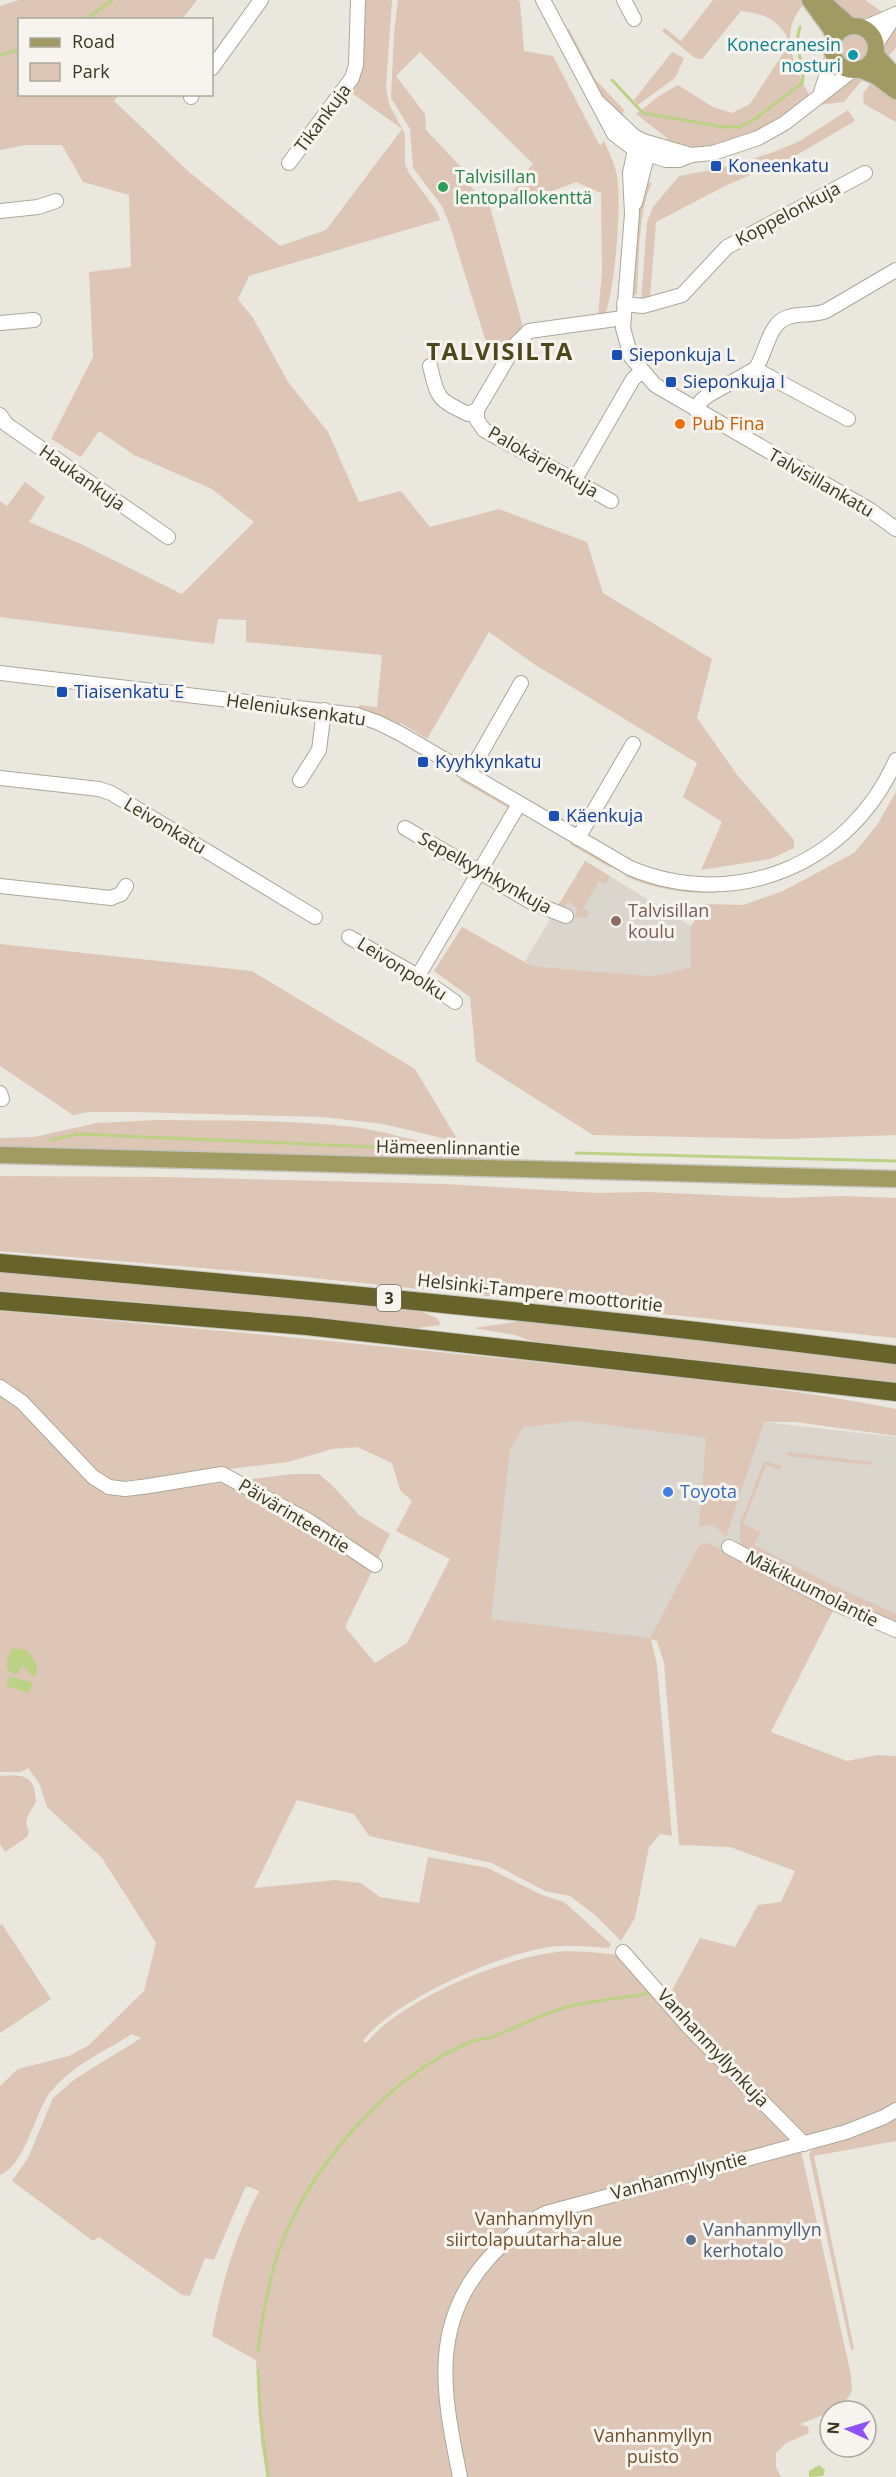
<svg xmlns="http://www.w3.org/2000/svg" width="896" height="2477" font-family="'Open Sans',sans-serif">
	<rect width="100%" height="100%" fill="#eae7de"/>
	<g fill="#dad6cd">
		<path d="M585,861L691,926V967L653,976L532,966L525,961Z"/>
		<path d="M575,1421L706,1438L764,1422L896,1437V1624L747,1550L726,1538L722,1550L709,1543L699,1545L650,1639L490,1619L510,1450L523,1428Z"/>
	</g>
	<g fill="#ddc6b6">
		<path d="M19,0H197L182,19L20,20V94L119,95L114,101L188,171L280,246L326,230L402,129L349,91L363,0H392L386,87L389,104L405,134V164L409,173L436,210L440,220L249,276L238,299L253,318L288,382L328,432L359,502L401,491L430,527L499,509L587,542L603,593L712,659L697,718L738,776L794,840V848L770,859L701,870L722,822L683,797L697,763L534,664L489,632L427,739L401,723L398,726L359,710V705L377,707L382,655L246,642V620L218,619L214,644L0,617V501L7,506L25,482L45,497L29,522L81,544L182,594L254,522L212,489L134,455L99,431L81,457L51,439L93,357L89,272L131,267L129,195L83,182L62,145H25L0,150V6Z"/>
		<path d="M398,0H518L520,2L524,51L553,56L600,146L604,141C609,153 615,164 617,176C622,203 615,290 605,315L598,316L602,272L601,193L576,182L552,191L507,198L521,182L519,179L533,164L420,52L396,76L425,114L426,130L462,168L460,175L490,207L522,323V332L501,361L492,353L486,342L449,223L442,206L413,168L410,129L391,98L394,33Z"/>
		<path d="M713,0H800L803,5C778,34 794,65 809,95C783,119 725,155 687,148C681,147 675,144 669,142L667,138L636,114L659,96L678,85L713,107L732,113L750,104L784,52L787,36C774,17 763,14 741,11L702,59L695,58L662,31L665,28L681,41Z"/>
		<path d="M827,0H865L885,14C858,23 848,16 827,0Z"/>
		<path d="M896,26V48L886,58L884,56V42Z"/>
		<path d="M569,29L595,79L624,110L621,119L603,99L566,30Z"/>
		<circle cx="853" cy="48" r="14"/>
		<path d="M672,52L684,58L675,78L638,105L634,100Z"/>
		<path d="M854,76L864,78L844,102L819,105Z"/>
		<path d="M870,84L896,99V122L864,104L863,94Z"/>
		<path d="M848,110L855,121L795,156L727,185L656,222L650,299L641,302L647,222L653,207L679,176L726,167L771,153L800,141Z"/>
		<path d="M645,181L652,183C638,209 639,263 637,293L633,297L631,294L637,213Z"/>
		<path d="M220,704L313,714L317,719L220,707Z"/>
		<path d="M462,776L510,805V809L460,780Z"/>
		<path d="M896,792V1135L785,1139L593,1135L476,1061L470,997L434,971L462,927L532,966L653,976L691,967V926L705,904L743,905L783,891L854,853L877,825Z"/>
		<path d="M572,841L611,864V868L570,844Z"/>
		<path d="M585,861L610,876L605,884L599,881L583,908L589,912L586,918L575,917L577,909L570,902L556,909Z"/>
		<path d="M629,874L671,887L717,891V893C684,894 654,889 625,876Z"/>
		<path d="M0,944L252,971L415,1069L459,1142L383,1124L323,1117L132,1112H89L73,1115L0,1066Z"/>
		<path d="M158,1120C225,1121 294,1119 360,1128C401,1134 444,1152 486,1151V1157L476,1160L0,1147V1138L34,1137L97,1123Z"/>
		<path d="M0,1176L165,1177L445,1184L598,1193L647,1192L782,1198L844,1196L896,1198V1338L284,1275L0,1251Z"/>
		<path d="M0,1271L413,1308L437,1318L441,1325L410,1329L139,1302L0,1291Z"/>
		<path d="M0,1311C188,1327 376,1345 564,1365C674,1377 787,1387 896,1409V1436L796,1422H764L726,1537L714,1525L699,1526L706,1438L575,1421L523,1428L510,1450L491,1619L650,1638L699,1545L709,1543L834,1609L771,1732L847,1761L877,1755L896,1756V2102L892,2105L862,2122L809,2136L803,2135L668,1998L700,1938L735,1947L758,1905L781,1902L795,1871L730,1847L679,1845L664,1663L657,1641L651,1639L657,1665L672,1836L660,1834L649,1847L635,1918L621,1941L595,1915L570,1896L545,1891L492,1863L369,1836L354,1814L297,1800L254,1888L335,1880L361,1883L380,1897L419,1903L428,1857L488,1868L542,1895L564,1902L611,1944L609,1948C593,1947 575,1945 559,1946C508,1949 393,2000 363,2041L366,2043C403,1999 494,1962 550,1953C572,1949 596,1953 618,1955L792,2136L801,2151L851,2375L852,2391L841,2408L800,2424L808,2427L809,2433L786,2443L776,2453V2467L781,2477H267L261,2443L256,2360L212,2336C221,2285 235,2237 259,2191L246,2186L214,2260L205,2258L190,2296L182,2295L99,2237L93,2241L12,2181L28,2158L53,2098L75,2079L141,2038L132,2034C102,2053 68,2067 47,2097C35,2116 23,2167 0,2175V2086L18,2069L69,2056L89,2045L144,1991L156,1943L102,1858L47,1807L39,1783L28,1768L21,1772H0V1393L22,1410L100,1488L117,1496L292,1474H319L335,1488L359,1515L390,1534L345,1627L375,1663L407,1643L450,1559L396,1531L412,1501L400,1490L392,1463L357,1447L332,1449L288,1462L123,1481L105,1480L0,1383Z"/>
		<path d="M529,1320L896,1361V1382L531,1341L515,1335L474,1328Z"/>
		<path d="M788,1452L872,1462L871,1465L787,1456Z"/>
		<path d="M764,1461L782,1466L780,1470L766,1465L743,1524L761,1532L754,1545L830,1584L896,1614V1624L835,1598L740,1544V1524Z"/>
		<path d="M0,1776C24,1775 34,1774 36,1801C31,1813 22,1819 29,1832L27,1837L5,1852L0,1844Z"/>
		<path d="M2,1924L51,1999L0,2033V1925Z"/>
		<path d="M896,2114V2141L814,2156L854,2349L851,2350L809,2154L814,2147Z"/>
	</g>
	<g fill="#bbd284">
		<path d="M13,1648L28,1651L36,1663L37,1675L32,1676L22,1665L17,1675L7,1670V1660Z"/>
		<path d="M10,1676L33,1683L29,1693L6,1686Z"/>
		<path d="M819,2465L825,2470L823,2476L809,2477V2471Z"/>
	</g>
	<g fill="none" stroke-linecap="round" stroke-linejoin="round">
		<g stroke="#bbd284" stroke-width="3">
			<path d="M85,20L112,0"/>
			<path d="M0,55L20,49"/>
			<path d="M612,80L643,113L724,127H740L755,119L802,83C807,68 792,49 800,27"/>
			<path d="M51,1140L78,1134L398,1148"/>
			<path d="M576,1153L896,1161"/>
			<path d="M258,2351C262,2319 267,2285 278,2253C308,2168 388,2075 473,2041C480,2039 488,2039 495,2036C519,2026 542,2014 567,2007C595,2000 624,1998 652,1993"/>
			<path d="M258,2371L260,2412L268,2477"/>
		</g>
		<g stroke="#aba899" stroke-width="16">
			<g id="minor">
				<path d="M543,0L614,134L635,150L666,160H679L691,155L713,153L758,138L785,123L853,70"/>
				<path d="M624,0L634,19"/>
				<path d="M864,28L896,14"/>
				<path d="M875,46L896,14"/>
				<path d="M212,68L261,0"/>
				<path d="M821,92L833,56"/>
				<path d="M191,97L192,94"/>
				<path d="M599,103L634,136L643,141L691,155"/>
				<path d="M643,141L635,150L630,173L632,214L623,328L631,357L655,385L870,510L896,529"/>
				<path d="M289,163L352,78L356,65L358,0"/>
				<path d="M635,203L647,156L645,149"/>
				<path d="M0,211L38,207L56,201"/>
				<path d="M624,304L643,306L682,295L727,247L865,173"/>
				<path d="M0,323L34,320"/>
				<path d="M430,366C438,399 437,399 468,414L477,410"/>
				<path d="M755,369L848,419"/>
				<path d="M696,410L701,401L707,396L755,369C767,354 767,324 788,317C800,313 813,316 826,311L896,270"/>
				<path d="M0,415L6,424L168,537"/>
				<path d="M574,481L633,379L641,372"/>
				<path d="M611,501L484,430L477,420V410L516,344L529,331L623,318"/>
				<path d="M0,673L357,715L379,723L401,734L630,868C735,912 850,865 896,760"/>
				<path d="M469,774L521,683"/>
				<path d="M0,778L99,789L111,793L315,917"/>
				<path d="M300,780L319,750L324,710"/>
				<path d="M405,828L531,902L566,916"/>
				<path d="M578,838L633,744"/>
				<path d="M0,886L111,898L121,894L126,886"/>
				<path d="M349,937L418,976L455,1002"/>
				<path d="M418,976L519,804"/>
				<path d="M0,1093L2,1099"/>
				<path d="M0,1387L22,1402L93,1477L109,1487L125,1489L149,1486L222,1474L309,1521L375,1565"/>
				<path d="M729,1547L836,1604L896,1630"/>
				<path d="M623,1952L688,2026L804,2144"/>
				<path d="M460,2477C444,2397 428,2325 489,2258C506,2240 523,2224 546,2213L846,2132L884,2117L896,2110"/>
			</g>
		</g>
		<g stroke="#c4c3bc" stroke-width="19">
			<g id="major">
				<path d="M810,0L831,29L834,37"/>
				<path d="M821,0L850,26"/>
				<circle cx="854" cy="48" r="22"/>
				<path d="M875,54L896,77"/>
				<path d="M859,69L876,76L896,91"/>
				<path d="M0,1155L896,1179"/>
			</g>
		</g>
		<g stroke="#c4c3bc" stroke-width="20">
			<g id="highway">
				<path d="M0,1263C299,1289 598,1317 896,1355"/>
				<path d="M0,1301L307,1326L896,1392"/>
			</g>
		</g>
		<use href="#minor" stroke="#fff" stroke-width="14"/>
		<use href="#major" stroke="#a19a62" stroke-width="16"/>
		<use href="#highway" stroke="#67632b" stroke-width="18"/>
	</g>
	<circle fill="#0f9aa8" stroke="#f7f4ef" stroke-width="2" cx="853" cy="55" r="6"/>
	<g fill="#1a4fb4" stroke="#f7f4ef" stroke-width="2">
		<rect x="710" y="160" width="12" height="12" rx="3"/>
		<rect x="611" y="349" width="12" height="12" rx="3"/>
		<rect x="665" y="376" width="12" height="12" rx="3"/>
		<rect x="56" y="686" width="12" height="12" rx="3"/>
		<rect x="417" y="756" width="12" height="12" rx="3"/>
		<rect x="548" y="810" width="12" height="12" rx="3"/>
	</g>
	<circle fill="#2e9e5b" stroke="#f7f4ef" stroke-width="2" cx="443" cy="187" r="6"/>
	<circle fill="#e8710a" stroke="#f7f4ef" stroke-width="2" cx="680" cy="424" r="6"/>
	<circle fill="#8d6e63" stroke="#f7f4ef" stroke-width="2" cx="616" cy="921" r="6"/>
	<circle fill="#3f7fe0" stroke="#f7f4ef" stroke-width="2" cx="668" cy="1492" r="6"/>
	<circle fill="#5c6f8a" stroke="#f7f4ef" stroke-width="2" cx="691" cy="2240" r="6"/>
	<g text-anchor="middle" stroke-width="6" stroke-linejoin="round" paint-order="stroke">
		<rect fill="#f7f4ef" stroke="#73705d" stroke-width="1.5" x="377" y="1285" width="24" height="26" rx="4.5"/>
		<g font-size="16" font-weight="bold" fill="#3a371f">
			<text x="389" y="1304">3</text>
		</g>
		<g font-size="18" fill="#0d838f" stroke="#f7f4ef" text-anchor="end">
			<text x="841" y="51">Konecranesin<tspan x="841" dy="21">nosturi</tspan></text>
		</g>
		<g font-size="18" fill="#3a371f" stroke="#f7f4ef">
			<text transform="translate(323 118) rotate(-53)" y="6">Tikankuja</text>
			<text transform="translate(788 214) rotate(-28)" y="6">Koppelonkuja</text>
			<text transform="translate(543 462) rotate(30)" y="6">Palokärjenkuja</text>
			<text transform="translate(82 478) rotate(35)" y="6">Haukankuja</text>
			<text transform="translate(821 483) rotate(30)" y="6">Talvisillankatu</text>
			<text transform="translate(296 710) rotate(8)" y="6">Heleniuksenkatu</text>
			<text transform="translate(165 826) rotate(31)" y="6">Leivonkatu</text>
			<text transform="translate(485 873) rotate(29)" y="6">Sepelkyyhkynkuja</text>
			<text transform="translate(402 969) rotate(32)" y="6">Leivonpolku</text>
			<text transform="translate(448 1148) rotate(1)" y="6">Hämeenlinnantie</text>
			<text transform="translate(540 1293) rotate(6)" y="6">Helsinki-Tampere moottoritie</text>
			<text transform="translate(294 1516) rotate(31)" y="6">Päivärinteentie</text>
			<text transform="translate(812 1589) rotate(27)" y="6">Mäkikuumolantie</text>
			<text transform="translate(713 2048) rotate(47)" y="6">Vanhanmyllynkuja</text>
			<text transform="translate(679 2176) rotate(-15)" y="6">Vanhanmyllyntie</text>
		</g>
		<g font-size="18" fill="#164399" stroke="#f7f4ef" text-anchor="start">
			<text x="728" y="172">Koneenkatu</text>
			<text x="629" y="361">Sieponkuja L</text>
			<text x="683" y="388">Sieponkuja I</text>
			<text x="74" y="698">Tiaisenkatu E</text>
			<text x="435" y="768">Kyyhkynkatu</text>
			<text x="566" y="822">Käenkuja</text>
		</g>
		<g font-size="18" fill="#27864d" stroke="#f7f4ef" text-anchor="start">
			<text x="455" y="183">Talvisillan<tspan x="455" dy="21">lentopallokenttä</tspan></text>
		</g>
		<g font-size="18" fill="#c56008" stroke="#f7f4ef" text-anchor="start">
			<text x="692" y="430">Pub Fina</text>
		</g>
		<g font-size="18" fill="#785e54" stroke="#f7f4ef" text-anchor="start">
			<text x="628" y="917">Talvisillan<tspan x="628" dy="21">koulu</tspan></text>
		</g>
		<g font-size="18" fill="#366cbe" stroke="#f7f4ef" text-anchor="start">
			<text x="680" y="1498">Toyota</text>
		</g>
		<g font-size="18" fill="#724f29" stroke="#f7f4ef">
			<text x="534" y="2225">Vanhanmyllyn<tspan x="534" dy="21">siirtolapuutarha-alue</tspan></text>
			<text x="653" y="2442">Vanhanmyllyn<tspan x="653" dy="21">puisto</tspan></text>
		</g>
		<g font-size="18" fill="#4e5e75" stroke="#f7f4ef" text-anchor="start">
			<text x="703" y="2236">Vanhanmyllyn<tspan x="703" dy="21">kerhotalo</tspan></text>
		</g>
		<g font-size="24" font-weight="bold" letter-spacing="1.5" fill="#4d481b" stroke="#f7f4ef">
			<text x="500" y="360">TALVISILTA</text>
		</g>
	</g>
	<rect x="18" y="18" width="195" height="78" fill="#f7f4ef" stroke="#aba89c" stroke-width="1.5"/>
	<rect x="30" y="38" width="30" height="9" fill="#a19a62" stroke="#aba89c" stroke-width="1.5"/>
	<text x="72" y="48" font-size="18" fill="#3a371f">Road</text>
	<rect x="30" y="63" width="30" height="18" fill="#ddc6b6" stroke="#aba89c" stroke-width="1.5"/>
	<text x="72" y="78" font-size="18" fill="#3a371f">Park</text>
	<g transform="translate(848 2429) rotate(274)"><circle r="28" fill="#f7f4ef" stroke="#aba89c" stroke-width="1.5"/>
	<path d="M0-4.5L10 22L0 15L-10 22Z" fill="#9051f6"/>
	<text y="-9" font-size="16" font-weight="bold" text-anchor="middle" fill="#3a371f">N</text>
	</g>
</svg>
